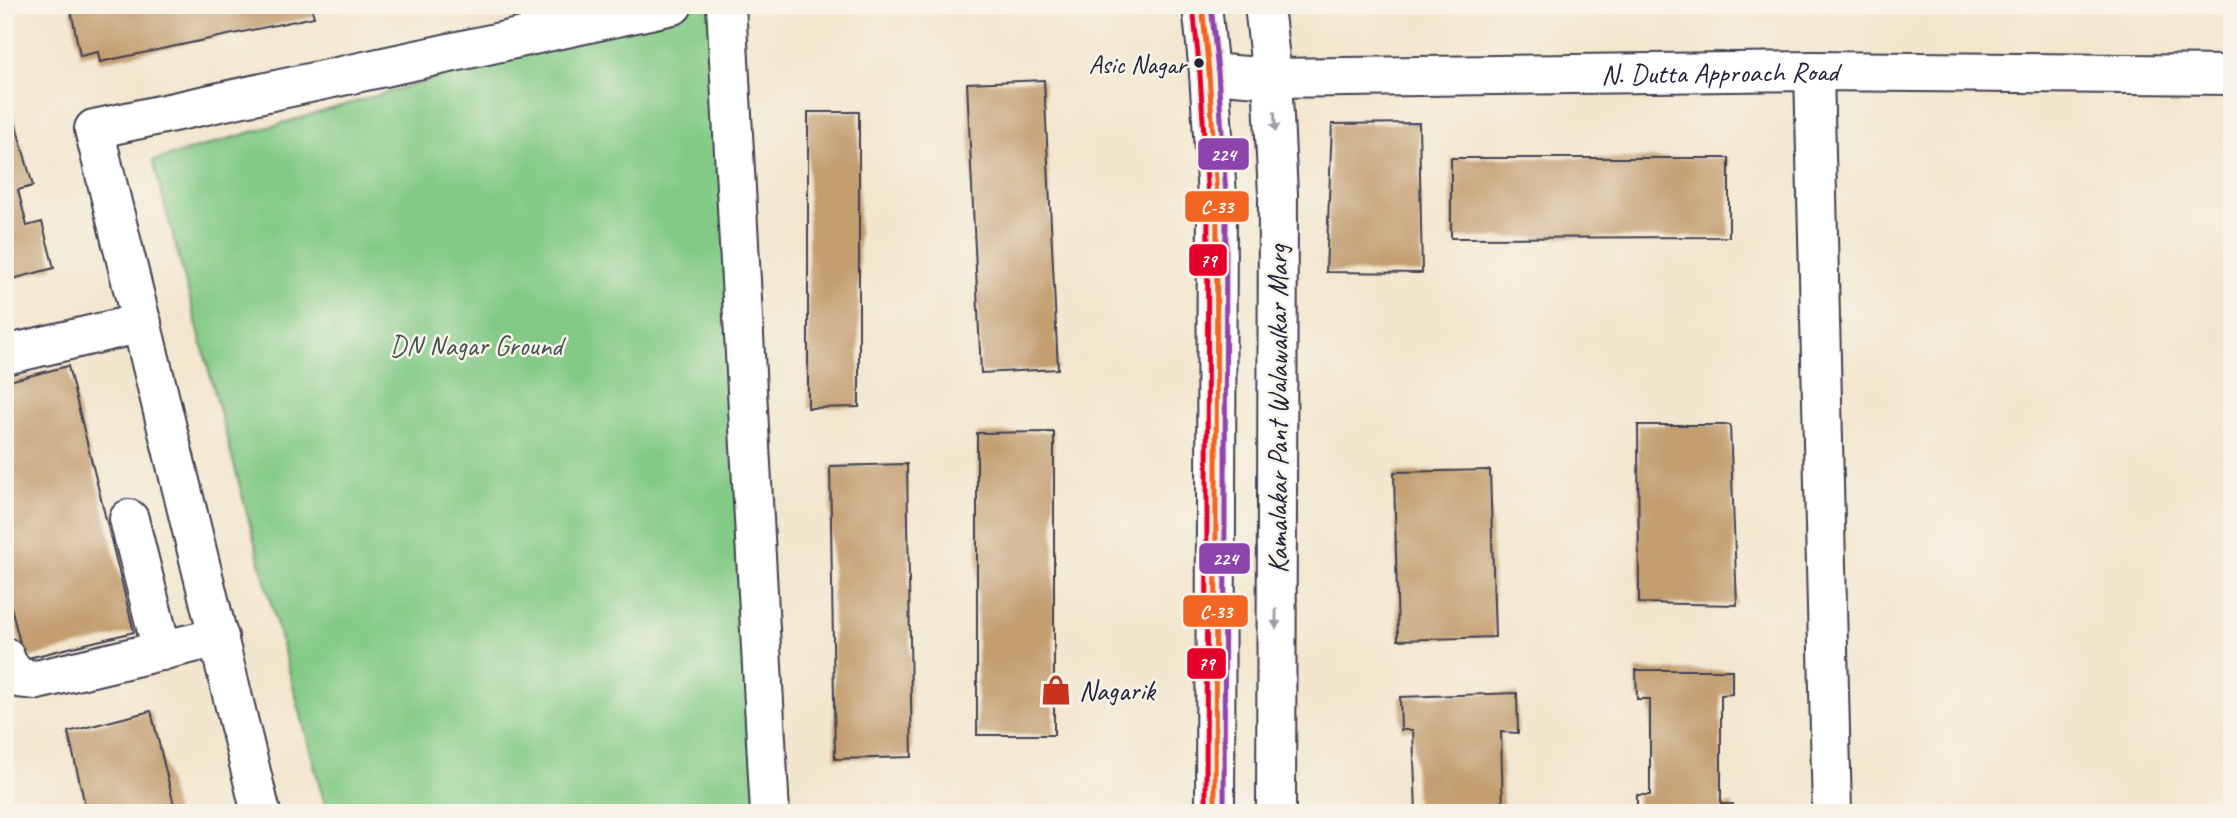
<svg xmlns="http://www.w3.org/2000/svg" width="2237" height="818" font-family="Caveat,sans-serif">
	<rect width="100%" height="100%" fill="#f7f3e8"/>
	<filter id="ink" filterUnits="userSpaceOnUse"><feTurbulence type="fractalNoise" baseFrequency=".0143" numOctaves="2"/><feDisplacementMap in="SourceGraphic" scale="14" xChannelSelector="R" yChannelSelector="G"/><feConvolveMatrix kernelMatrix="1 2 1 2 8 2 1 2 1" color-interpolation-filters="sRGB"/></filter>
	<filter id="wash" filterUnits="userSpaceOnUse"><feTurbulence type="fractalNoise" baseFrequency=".00686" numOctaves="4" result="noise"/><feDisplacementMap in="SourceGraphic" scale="28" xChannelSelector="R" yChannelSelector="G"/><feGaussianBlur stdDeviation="1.57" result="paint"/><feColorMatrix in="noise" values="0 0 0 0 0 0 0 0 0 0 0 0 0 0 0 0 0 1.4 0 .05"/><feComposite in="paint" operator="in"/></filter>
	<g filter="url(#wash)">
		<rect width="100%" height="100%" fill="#f3e6ce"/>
		<path fill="#83ca86" stroke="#527660" stroke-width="2" d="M687,5H726L760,813H327L153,161Z"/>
		<g id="blocks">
			<g fill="#c29e71">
				<path d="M70,5H311L314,17L100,62L98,52L80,56Z"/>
				<path d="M1044,80L1058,369L981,373L967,83Z"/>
				<path d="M5,86L33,186L18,190L27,226L42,222L54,268L5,281Z"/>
				<path d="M808,112H859V407L808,408Z"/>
				<path d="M1419,123L1422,273L1326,272L1332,124Z"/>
				<path d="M1451,158H1729V237L1451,238Z"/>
				<path d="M68,366L134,632L24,659L5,583V382Z"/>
				<path d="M1638,425H1730L1737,605L1639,603Z"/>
				<path d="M1054,432V735H977V433Z"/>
				<path d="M907,464L912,757L835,759L830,466Z"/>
				<path d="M1490,470L1495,637L1398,640L1394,472Z"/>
				<path d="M1636,670H1732V694L1721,695V804H1733V813H1637V795H1650V699H1637Z"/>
				<path d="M1517,693L1518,733L1501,732L1503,813H1416L1413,730H1401L1400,697Z"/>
				<path d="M151,711L176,813H87L68,732Z"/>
			</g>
		</g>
	</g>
	<g filter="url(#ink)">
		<use href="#blocks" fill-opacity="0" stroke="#413f51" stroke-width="2"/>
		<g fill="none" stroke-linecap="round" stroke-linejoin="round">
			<g stroke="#413f51" stroke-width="42">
				<g id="minor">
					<path d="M726,5L770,813"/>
					<path d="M1814,71L1832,813"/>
					<path id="s1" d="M1209,73L1272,78L1814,71L2232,75"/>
					<path d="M5,355L142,323"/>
					<path d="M129,519L162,651"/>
					<path d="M5,657L7,663L18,678L37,680L219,637"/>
					<path d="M261,813L94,129L673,5"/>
				</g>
			</g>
			<g stroke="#413f51" stroke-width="42">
				<g id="primary">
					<path d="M1202,5L1209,73L1217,197L1215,813"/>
					<path d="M1264,5L1272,78L1278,194L1276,813"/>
				</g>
			</g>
			<use href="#minor" stroke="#fff" stroke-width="38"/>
			<use href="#primary" stroke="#fff" stroke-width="38"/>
			<g stroke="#f7f3e8" stroke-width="10">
				<path id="bus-1" d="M1202,5L1209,73L1217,197L1215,813"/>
			</g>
			<g stroke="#f7f3e8" stroke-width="10">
				<path id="bus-2" d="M1193,6L1200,74L1208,197L1206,813"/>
			</g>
			<g stroke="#f7f3e8" stroke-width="10">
				<path id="bus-3" d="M1211,5L1218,72L1226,197L1224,813"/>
			</g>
			<use href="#bus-1" stroke="#f26522" stroke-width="5"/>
			<use href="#bus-2" stroke="#e4002b" stroke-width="5"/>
			<use href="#bus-3" stroke="#8e44ad" stroke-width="5"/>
		</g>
		<defs><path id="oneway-solid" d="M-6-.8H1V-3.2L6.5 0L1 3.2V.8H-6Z" transform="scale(1.75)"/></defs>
		<g fill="#9c9ca7">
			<use href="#oneway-solid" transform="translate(1275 122) rotate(87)"/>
			<use href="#oneway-solid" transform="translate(1276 619) rotate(90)"/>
		</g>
	</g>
	<defs>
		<g id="shop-bare" transform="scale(2.415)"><path d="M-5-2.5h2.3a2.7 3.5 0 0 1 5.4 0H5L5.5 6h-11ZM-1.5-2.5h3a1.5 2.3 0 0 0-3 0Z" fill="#c8321e" stroke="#f7f3e8" stroke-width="2.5" paint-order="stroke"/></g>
	</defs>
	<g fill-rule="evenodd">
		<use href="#shop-bare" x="1056" y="690"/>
	</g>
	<circle fill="#22223b" stroke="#f7f3e8" stroke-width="2.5" cx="1199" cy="63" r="6"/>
	<g text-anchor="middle" stroke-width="5" stroke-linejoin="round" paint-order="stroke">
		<g font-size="26" fill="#22223b" stroke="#f7f3e8" text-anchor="end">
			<text x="1186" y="73">Asic Nagar</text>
		</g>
		<g font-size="28" fill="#22223b" stroke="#f7f3e8">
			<text dy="10" stroke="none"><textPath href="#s1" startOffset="511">N. Dutta Approach Road</textPath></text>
			<text transform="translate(1277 409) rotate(-90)" y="10">Kamalakar Pant Walawalkar Marg</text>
		</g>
		<g font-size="28" fill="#3f5452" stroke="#f7f3e8">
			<text x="476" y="355">DN Nagar Ground</text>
		</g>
		<g font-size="28" fill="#22223b" stroke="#f7f3e8" text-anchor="start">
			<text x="1079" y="700">Nagarik</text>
		</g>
	</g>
	<g stroke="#f7f3e8" stroke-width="2.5">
		<rect x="1197" y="137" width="53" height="34" rx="7" fill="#8e44ad"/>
		<rect x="1184" y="190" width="66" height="33" rx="7" fill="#f26522"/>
		<rect x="1188" y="243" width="40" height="34" rx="7" fill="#e4002b"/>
		<rect x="1198" y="542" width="53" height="33" rx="7" fill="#8e44ad"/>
		<rect x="1182" y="594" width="67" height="34" rx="7" fill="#f26522"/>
		<rect x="1186" y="647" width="41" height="33" rx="7" fill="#e4002b"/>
	</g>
	<g font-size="19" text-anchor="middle" font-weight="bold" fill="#fff">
		<text x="1223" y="161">224</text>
		<text x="1217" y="213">C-33</text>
		<text x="1208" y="267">79</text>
		<text x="1225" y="565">224</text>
		<text x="1216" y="618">C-33</text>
		<text x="1206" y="670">79</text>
	</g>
	<rect width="2237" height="818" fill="none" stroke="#f7f3e8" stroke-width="28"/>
</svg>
